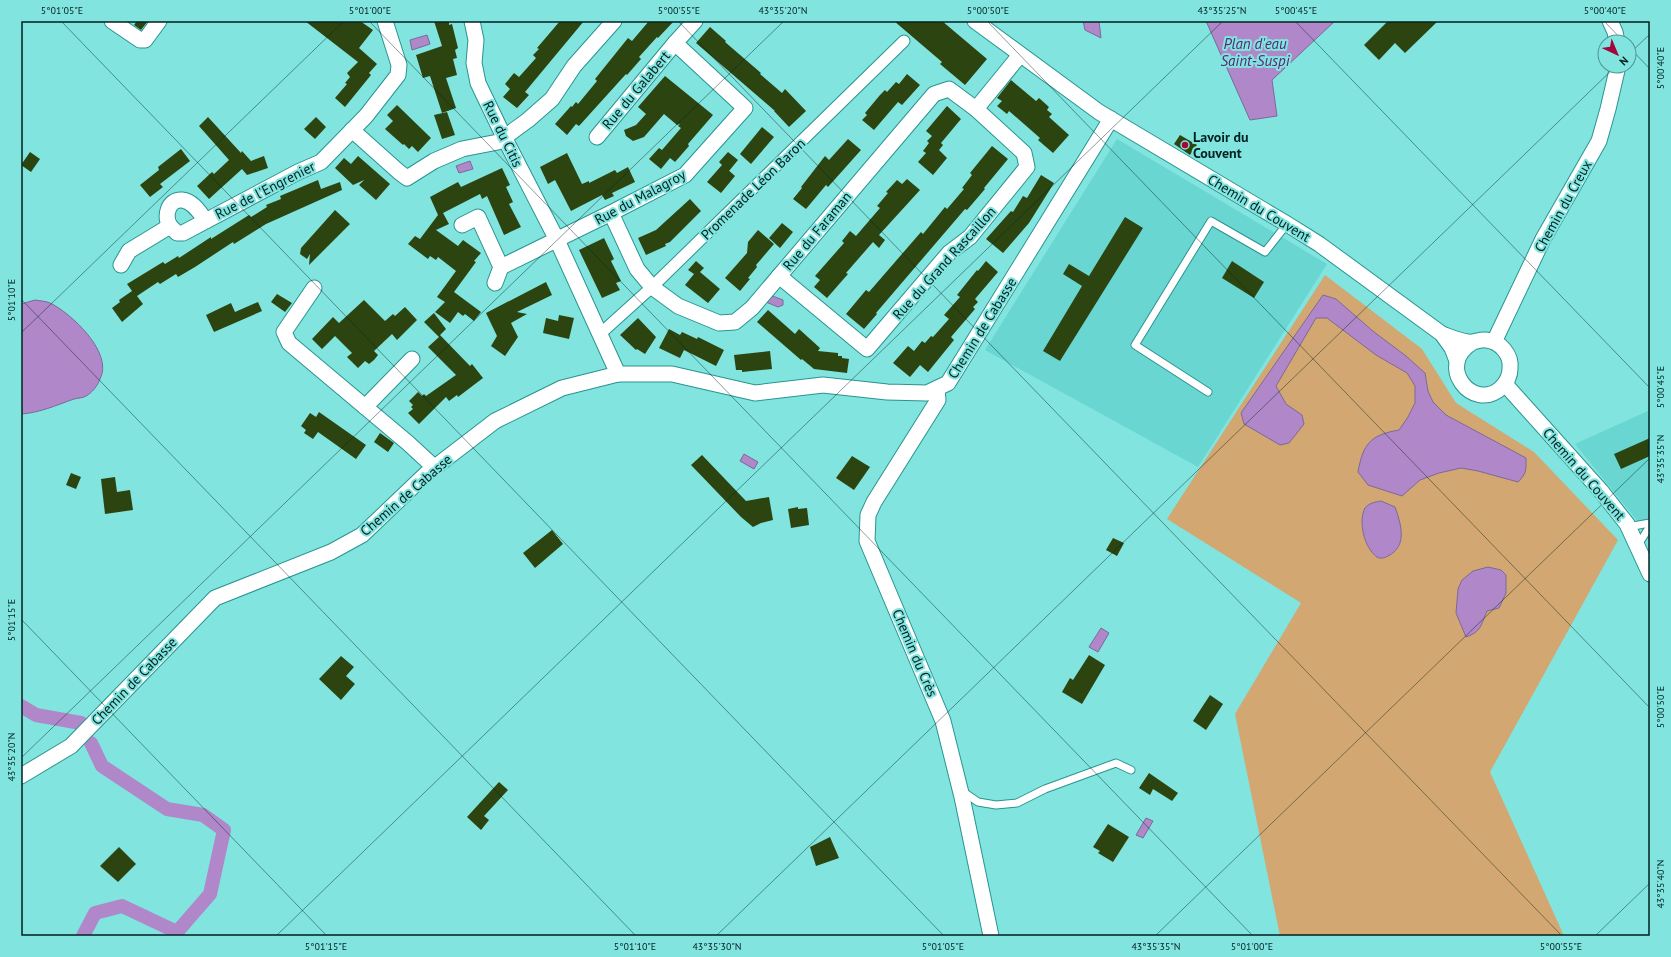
<svg xmlns="http://www.w3.org/2000/svg" width="1671" height="957" font-family="'PT Sans',sans-serif">
	<rect width="100%" height="100%" fill="#81e4df"/>
	<g fill="#69d6d2">
		<path d="M1117,139L1327,264L1198,467L985,350Z"/>
		<path d="M1650,410V530L1644,529L1575,444Z"/>
	</g>
	<path fill="#d2a772" d="M1325,275L1422,349L1456,403L1534,452L1618,540L1490,772L1564,936H1280L1235,714L1301,603L1167,519Z"/>
	<g fill="#b088ca" stroke="#7c6997">
		<path d="M1083,21H1099L1101,38L1085,30Z"/>
		<path d="M1206,21H1335L1272,80L1277,116L1250,120Z"/>
		<path d="M427,35L430,44L412,50L410,40Z"/>
		<path d="M470,161L473,169L459,173L456,166Z"/>
		<path d="M770,295L783,300V305L778,307L766,302Z"/>
		<path d="M1323,295L1336,299L1374,332L1406,356L1425,373L1428,391L1433,402L1446,415L1526,458C1526,470 1527,473 1518,482L1478,471L1461,468L1439,473L1420,480L1402,496L1368,485L1358,472C1363,444 1370,435 1399,430L1408,417L1415,403V386L1407,373L1376,355L1327,318H1316L1276,386L1286,404L1302,415L1304,424L1289,443L1280,445L1244,424L1241,413Z"/>
		<path d="M35,300C40,301 46,301 50,303C71,313 114,353 100,379C98,385 92,393 86,396C83,398 78,398 74,399C57,405 39,413 21,414V304Z"/>
		<path d="M744,454L758,462L754,469L740,461Z"/>
		<path d="M1381,501L1395,507C1401,524 1408,546 1388,556C1385,558 1380,559 1377,557C1364,548 1358,521 1365,508C1369,503 1375,502 1381,501Z"/>
		<path d="M1488,567L1501,570L1506,575V593L1499,608L1487,611C1481,625 1481,632 1466,637L1456,613L1458,589L1462,580L1473,571Z"/>
		<path d="M1101,628L1109,633L1098,652L1089,647Z"/>
		<path d="M1146,818L1153,821L1143,838L1136,835Z"/>
	</g>
	<g fill="none" stroke-linecap="round" stroke-linejoin="round">
		<g stroke="#b088ca" stroke-width="14">
			<path d="M21,706L36,715L81,723"/>
			<path d="M83,936L95,913L122,906L177,932L210,894L224,830L203,815L167,809L102,766L91,743"/>
		</g>
	</g>
	<g fill="#2c4510">
		<path d="M137,21H148L141,30L134,25Z"/>
		<path d="M305,21H360L373,30L359,48L377,64L369,73L371,75L345,107L335,98L347,84L345,83L350,77L347,73L358,62Z"/>
		<path d="M434,21H449V25L452,24L458,48L455,50L457,58L453,59L457,75L446,78L456,108L442,113L430,76L423,78L416,55L442,46Z"/>
		<path d="M560,21H584L525,92L529,95L517,108L503,97L510,89L505,84L514,73L519,77L536,58L533,55L539,49L537,48Z"/>
		<path d="M649,21H674L658,38L657,37L639,57L641,59L627,75L626,74L579,126L576,124L567,135L555,124L571,106L572,107L576,102L578,104L597,81L595,79L628,38L632,41Z"/>
		<path d="M894,21H942L987,59L965,85L940,64L942,62Z"/>
		<path d="M1388,21H1438L1405,53L1395,43L1379,60L1364,45Z"/>
		<path d="M710,27L726,41L725,42L761,73L760,74L782,93L785,89L806,111L789,127L774,111H775L696,43Z"/>
		<path d="M907,74L920,85L902,105L898,102L874,130L862,120L867,115L865,113L880,95L885,90L887,92L896,82L899,84Z"/>
		<path d="M665,76L713,115L688,144L689,146L675,162L670,158L661,169L649,159L659,148L662,150L681,128L678,126L680,124L677,125L664,114L644,137L633,141L626,136L624,130L636,125L646,114L638,107Z"/>
		<path d="M1011,80L1036,101L1039,98L1049,107L1047,110L1052,114L1049,117L1069,135L1053,153L1038,140L1040,138L1009,111L1007,114L997,106L1002,101L997,98Z"/>
		<path d="M397,105L431,138L418,152L412,146L409,149L404,144L403,145L385,129L393,121L387,115Z"/>
		<path d="M947,106L961,119L941,143L943,145L939,150L947,158L933,175L918,162L926,153L923,151L929,143L927,141L932,136L926,131Z"/>
		<path d="M447,112L455,135L442,139L434,115Z"/>
		<path d="M208,117L241,153L242,151L251,161L264,156L268,168L247,175L242,169L209,199L197,186L212,172L214,174L229,160L199,126Z"/>
		<path d="M316,117L326,127L315,139L304,129Z"/>
		<path d="M762,127L774,137L751,164L740,154Z"/>
		<path d="M1180,135L1197,145L1190,155L1174,144Z"/>
		<path d="M848,139L861,150L828,187L826,185L806,209L793,199L802,188L801,187L825,156L829,160Z"/>
		<path d="M992,146L1008,159L984,188L985,189L967,210L965,209L876,313L877,314L864,329L846,314L866,290L869,292L921,232L923,234L945,207L947,209L964,189L962,188L972,175L970,173Z"/>
		<path d="M181,149L190,161L160,184L163,187L150,197L140,185L159,170L158,167Z"/>
		<path d="M30,152L40,159L31,172L21,165Z"/>
		<path d="M728,152L738,160L729,171L726,168L735,176L721,193L707,182L722,165L719,162Z"/>
		<path d="M567,153L582,184L589,181V183L615,170L617,173L628,167L635,182L612,193L614,196L605,200L602,195L571,211L555,180L548,184L540,167Z"/>
		<path d="M358,156L390,184L376,200L359,185L364,180L353,185L335,168L344,158L351,164Z"/>
		<path d="M502,168L510,185L506,187L513,202L509,204L521,227L504,235L487,196L482,199L480,194L443,213L449,224L436,230L458,246L463,240L481,253L474,261L476,262L454,292L481,312L474,321L465,314L463,316L458,312L450,323L435,312L445,302L437,297L456,271L438,257L436,260L430,256L428,259L408,244L415,236L420,239L438,215L430,197L458,182L461,187Z"/>
		<path d="M1041,175L1054,183L1029,223L1003,253L986,239L1011,211L1013,212L1023,196L1027,198Z"/>
		<path d="M907,179L920,190L879,235L885,240L879,248L873,242L846,273L848,274L827,298L814,287L820,280L815,276L844,243L842,241L850,231L856,236L880,208L877,206L888,193L886,192L897,180L902,184Z"/>
		<path d="M318,180L321,189L340,182L342,190L266,224L234,244L233,242L195,267L178,277L176,274L160,284L158,282L137,296L143,304L122,322L112,308L120,302L119,300L132,291L127,284L163,262L165,264L178,256L179,258L211,237V239L249,215L251,217L267,207L266,205L281,199L280,196Z"/>
		<path d="M690,199L701,211L670,242L665,244L666,246L646,255L638,238L656,230Z"/>
		<path d="M335,210L350,224L309,265L310,254L307,259L300,254L301,248Z"/>
		<path d="M1125,217L1143,228L1060,361L1043,351L1082,286L1063,274L1069,264L1089,276Z"/>
		<path d="M782,223L793,232L780,248L769,238Z"/>
		<path d="M758,230L774,244L756,265L757,267L748,278L750,279L740,291L725,278L747,253L748,242Z"/>
		<path d="M604,238L614,259L611,261L621,281L616,283L620,290L602,298L579,250Z"/>
		<path d="M696,261L704,268L700,272L720,289L708,303L685,285L694,274L688,270Z"/>
		<path d="M986,261L998,272L975,299L978,302L973,307L975,309L951,337L954,340L928,372L920,365L910,377L893,363L908,346L914,351L922,341L925,343L931,336L933,337L949,319L944,315L960,297L957,295L977,270L978,271Z"/>
		<path d="M1232,261L1264,282L1254,298L1222,278Z"/>
		<path d="M546,282L552,295L517,312L527,314L511,323L518,337L505,356L491,346L497,336L486,313Z"/>
		<path d="M277,294L292,303L285,312L271,302Z"/>
		<path d="M364,300L385,321L393,314L395,316L405,307L417,320L397,340L392,334L374,351L378,355L374,360L369,364L365,361L358,368L347,357L352,353L335,336L322,349L312,339L333,317L339,323Z"/>
		<path d="M258,302L262,311L214,332L206,315L231,303L235,312Z"/>
		<path d="M768,310L795,334L799,329L820,348L818,351L838,353V356H842V358L849,359L847,373L814,369L802,359L801,360L757,322Z"/>
		<path d="M434,313L446,329L440,335L470,366L472,364L483,378L458,397L457,395L449,401L446,397L419,424L408,413L413,409L411,407L413,405L409,401L418,392L422,396L424,394L426,396L456,375L428,347L439,337L424,322Z"/>
		<path d="M559,315L574,318L569,339L543,333L546,318L558,321Z"/>
		<path d="M638,318L656,337L645,354L637,349L636,350L620,335Z"/>
		<path d="M669,329L680,335L682,332L697,339L698,337L724,350L716,366L684,350L680,358L659,348Z"/>
		<path d="M770,351L772,369L742,372V370H736L734,355Z"/>
		<path d="M319,412L366,445L356,459L318,432L313,439L304,433L306,430L301,426L310,413L316,417Z"/>
		<path d="M380,433L394,443L388,452L374,442Z"/>
		<path d="M1650,438V456L1621,469L1614,454Z"/>
		<path d="M702,455L746,501L769,497L773,520L761,523L753,527L741,517L691,465Z"/>
		<path d="M852,456L870,467L854,490L836,478Z"/>
		<path d="M71,473L81,477L76,489L66,485Z"/>
		<path d="M115,477L117,492L130,490L133,510L105,514L101,479Z"/>
		<path d="M798,507V509L807,508L809,525L791,528L788,509Z"/>
		<path d="M552,530L563,544L535,568L523,553Z"/>
		<path d="M1113,538L1124,543L1117,556L1106,550Z"/>
		<path d="M1089,655L1105,665L1082,704L1062,692L1070,678L1073,680Z"/>
		<path d="M341,656L354,667L346,676L355,684L341,700L319,679Z"/>
		<path d="M1210,695L1223,704L1206,730L1193,721Z"/>
		<path d="M1149,773L1178,793L1172,801L1153,789L1150,795L1139,788Z"/>
		<path d="M499,782L508,790L484,816L489,820L481,830L467,817Z"/>
		<path d="M1108,824L1129,837L1113,862L1098,853L1100,851L1093,847Z"/>
		<path d="M830,837L839,858L816,866L810,847Z"/>
		<path d="M119,847L136,864L118,882L100,866Z"/>
	</g>
	<g fill="none" stroke-linecap="round" stroke-linejoin="round">
		<g stroke="#299491" stroke-width="9">
			<g id="service">
				<path d="M1208,392L1135,345L1211,221L1265,252L1287,224"/>
				<path d="M1627,524L1633,526L1650,523"/>
				<path d="M1638,545L1650,526"/>
				<path d="M962,791L978,802L996,805L1017,803L1045,789L1116,763L1131,770"/>
			</g>
		</g>
		<g stroke="#299491" stroke-width="13">
			<path id="pedestrian" d="M600,334L652,287L904,41"/>
		</g>
		<g stroke="#299491" stroke-width="17">
			<g id="minor">
				<path d="M112,21L140,40H145L159,21"/>
				<path d="M472,21L476,40L474,63L478,83L504,137L557,240L618,374"/>
				<path d="M975,21L1099,112L1287,224L1319,244L1442,334L1452,348L1457,361"/>
				<path d="M1610,21L1615,32L1617,42"/>
				<path d="M352,130L399,172L407,178L434,161L462,149L498,142L528,120L552,99L574,66L614,21"/>
				<path d="M597,137L675,43"/>
				<path d="M611,213L637,269L652,287L678,306L719,323L735,322L752,308L934,94L949,89L976,109L1020,55"/>
				<path d="M206,221C200,213 193,201 182,200C168,199 164,216 170,226C172,228 175,231 177,233H183L298,172L321,162L366,116L398,75L399,65L385,21"/>
				<path d="M462,225L478,217L501,267L495,283"/>
				<path d="M121,265L129,251L170,226"/>
				<path d="M501,267L611,213L685,175L745,108L675,43L695,21"/>
				<path d="M779,276L867,349L949,253L970,237L1027,167L1024,153L976,109"/>
				<path d="M314,288L284,332L289,343L408,443L434,467"/>
				<path d="M1442,334C1450,337 1459,341 1468,342C1474,343 1480,339 1486,340C1500,341 1512,355 1510,369C1510,377 1506,383 1501,388C1473,413 1434,365 1473,342"/>
				<path d="M1494,342L1543,239L1599,141L1608,109L1618,66"/>
				<path d="M1505,384L1601,491L1627,524L1650,574"/>
				<path d="M937,389L938,400L874,502L868,515L867,541L943,721L962,797L991,936"/>
				<path d="M365,407L412,359"/>
				<path d="M21,776L71,746L215,598L331,552L362,535L426,474L495,421L562,388L618,374H672L755,393L823,385L887,392L927,393L948,383L1111,119"/>
			</g>
		</g>
		<use href="#service" stroke="#fff" stroke-width="7"/>
		<use href="#pedestrian" stroke="#fff" stroke-width="11"/>
		<use href="#minor" stroke="#fff" stroke-width="15"/>
	</g>
	<path fill="none" stroke="#012120" stroke-width="1" stroke-opacity="0.45" d="M61,21L944,936M369,21L1253,936M678,21L1562,936M987,21L1650,708M1295,21L1650,388M1604,21L1624,42M1629,47L1650,69M1629,54L1650,34M21,299L636,936M21,333L344,21M21,619L327,936M21,758L784,21M276,936L1223,21M716,936L1616,66M1155,936L1650,458M1595,936L1650,883"/>
	<circle fill="#a3063d" stroke="#81e4df" stroke-width="1.5" cx="1185" cy="145" r="4"/>
	<g text-anchor="middle" stroke-width="4" stroke-linejoin="round" paint-order="stroke">
		<g font-size="14" fill="#012120" stroke="#81e4df">
			<text transform="translate(636 90) rotate(-50)" y="5">Rue du Galabert</text>
			<text transform="translate(503 134) rotate(64)" y="5">Rue du Citis</text>
			<text transform="translate(753 189) rotate(-44)" y="5">Promenade Léon Baron</text>
			<text transform="translate(265 190) rotate(-27)" y="5">Rue de l'Engrenier</text>
			<text transform="translate(640 197) rotate(-28)" y="5">Rue du Malagroy</text>
			<text transform="translate(1563 206) rotate(-61)" y="5">Chemin du Creux</text>
			<text transform="translate(1259 208) rotate(31)" y="5">Chemin du Couvent</text>
			<text transform="translate(817 231) rotate(-50)" y="5">Rue du Faraman</text>
			<text transform="translate(944 263) rotate(-48)" y="5">Rue du Grand Rascaillon</text>
			<text transform="translate(982 328) rotate(-58)" y="5">Chemin de Cabasse</text>
			<text transform="translate(1584 474) rotate(49)" y="5">Chemin du Couvent</text>
			<text transform="translate(406 495) rotate(-41)" y="5">Chemin de Cabasse</text>
			<text transform="translate(915 653) rotate(67)" y="5">Chemin du Crès</text>
			<text transform="translate(134 681) rotate(-46)" y="5">Chemin de Cabasse</text>
		</g>
		<g font-size="14" font-weight="bold" fill="#012120" stroke="#81e4df" text-anchor="start">
			<text x="1193" y="142">Lavoir du<tspan x="1193" dy="16">Couvent</tspan></text>
		</g>
		<g font-size="15" font-style="italic" fill="#5a2776" stroke="#81e4df">
			<text x="1255" y="49">Plan d'eau<tspan x="1255" dy="17">Saint-Suspi</tspan></text>
		</g>
	</g>
	<rect width="1671" height="957" fill="none" stroke="#81e4df" stroke-width="44"/>
	<g transform="translate(1617 54) rotate(136)"><circle r="19" fill="#81e4df" stroke="#4e9693"/>
	<path d="M0-3L7 15L0 10L-7 15Z" fill="#a3063d"/>
	<text y="-6" font-size="11" font-weight="bold" text-anchor="middle" fill="#012120">N</text>
	</g>
	<rect x="22" y="22" width="1627" height="913" fill="none" stroke="#012120" stroke-width="1.5"/>
	<g font-size="10" text-anchor="middle" fill="#012120">
		<text x="62" y="14">5°01'05"E</text>
		<text x="370" y="14">5°01'00"E</text>
		<text x="679" y="14">5°00'55"E</text>
		<text x="783" y="14">43°35'20"N</text>
		<text x="988" y="14">5°00'50"E</text>
		<text x="1222" y="14">43°35'25"N</text>
		<text x="1296" y="14">5°00'45"E</text>
		<text x="1605" y="14">5°00'40"E</text>
		<text transform="translate(1660 68) rotate(-90)" y="4">5°00'40"E</text>
		<text transform="translate(11 300) rotate(-90)" y="4">5°01'10"E</text>
		<text transform="translate(1660 387) rotate(-90)" y="4">5°00'45"E</text>
		<text transform="translate(1660 459) rotate(-90)" y="4">43°35'35"N</text>
		<text transform="translate(11 620) rotate(-90)" y="4">5°01'15"E</text>
		<text transform="translate(1660 707) rotate(-90)" y="4">5°00'50"E</text>
		<text transform="translate(11 757) rotate(-90)" y="4">43°35'20"N</text>
		<text transform="translate(1660 884) rotate(-90)" y="4">43°35'40"N</text>
		<text x="326" y="950">5°01'15"E</text>
		<text x="635" y="950">5°01'10"E</text>
		<text x="717" y="950">43°35'30"N</text>
		<text x="943" y="950">5°01'05"E</text>
		<text x="1156" y="950">43°35'35"N</text>
		<text x="1252" y="950">5°01'00"E</text>
		<text x="1561" y="950">5°00'55"E</text>
	</g>
</svg>
